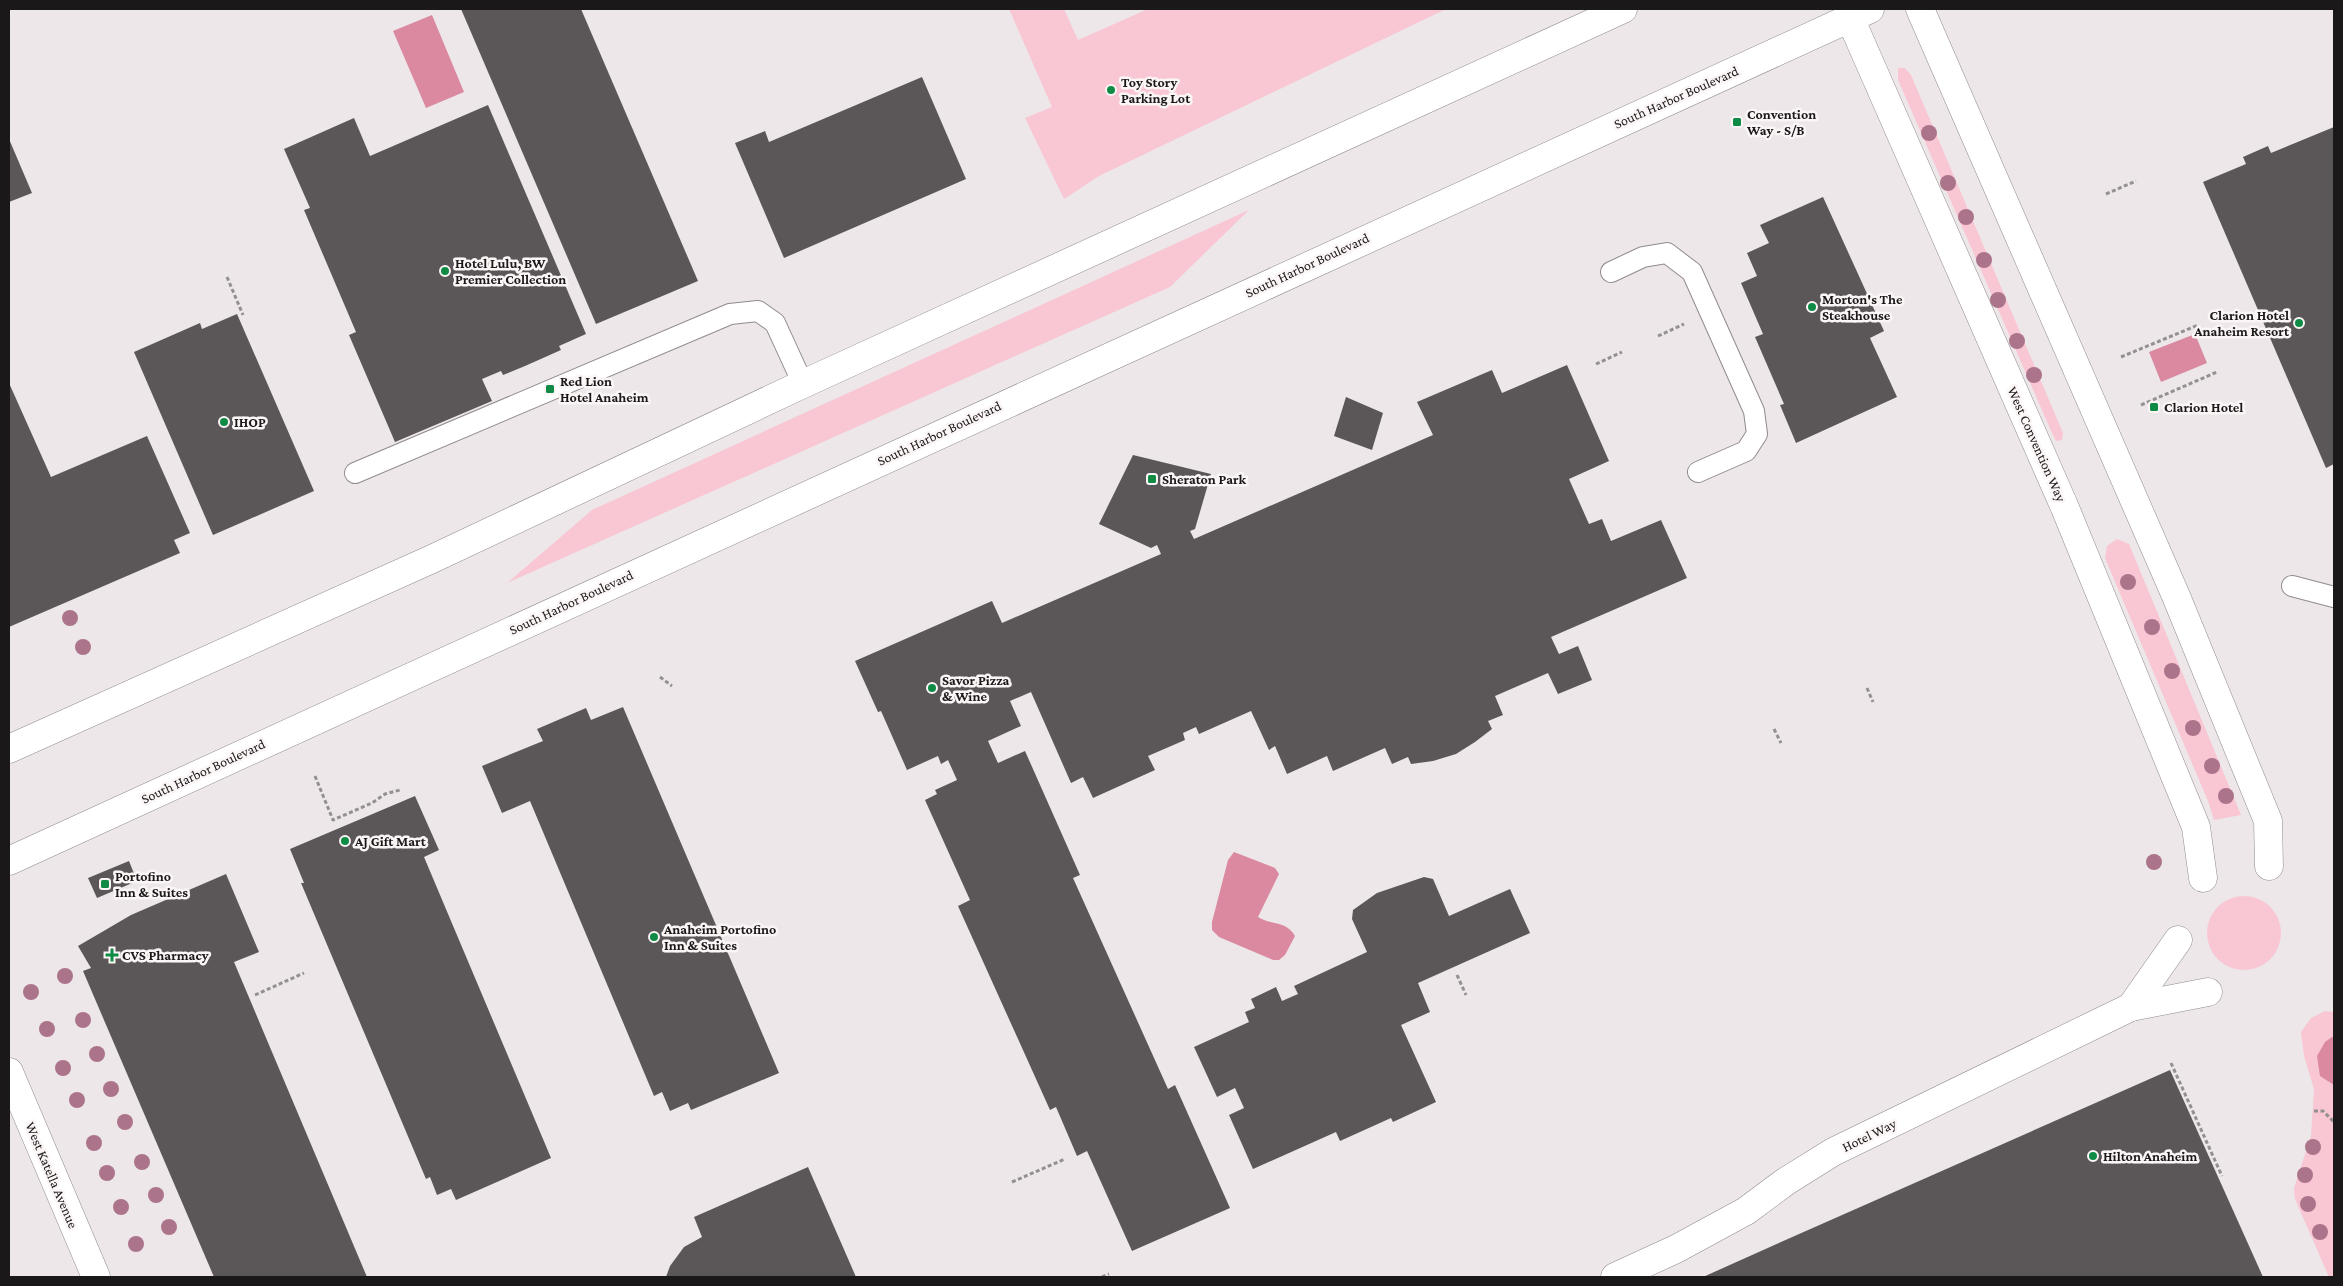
<svg xmlns="http://www.w3.org/2000/svg" width="2343" height="1286" font-family="'Crimson Pro',serif">
	<rect width="100%" height="100%" fill="#ede7e9"/>
	<g fill="#f9c6d3">
		<path d="M1009,9H1064L1078,40L1148,9H1446L1099,176L1064,199L1025,118L1052,107Z"/>
		<path d="M1898,68H1905L1911,75L2063,433L2062,440L2056,441L2052,433L1898,80Z"/>
		<path d="M1249,210L1170,287L507,583L592,510Z"/>
		<path d="M2117,539L2129,544L2241,815L2214,820L2208,801L2105,558L2107,546Z"/>
		<circle cx="2244" cy="933" r="37"/>
		<path d="M2325,1011L2334,1012V1277H2329L2295,1199L2294,1188L2311,1136L2314,1089L2304,1056L2301,1032L2311,1018Z"/>
	</g>
	<g fill="#da89a0">
		<path d="M432,15L464,92L426,108L393,31Z"/>
		<path d="M2195,334L2207,363L2161,382L2149,352Z"/>
		<path d="M1234,852L1275,868L1279,874L1258,917C1270,925 1287,921 1295,936L1285,955L1279,960H1273L1219,937L1212,930V922L1228,860Z"/>
		<path d="M2332,1037L2334,1038V1085L2320,1076L2317,1056L2325,1042Z"/>
	</g>
	<g fill="#5b5657">
		<path d="M461,9H581L698,281L596,324Z"/>
		<path d="M922,77L966,179L784,258L735,143L765,131L769,142Z"/>
		<path d="M488,105L586,334L559,346L561,350L525,366L503,375L501,371L482,379L492,401L395,442L349,335L356,332L304,210L310,208L284,149L354,118L370,156Z"/>
		<path d="M2334,127V464L2326,468L2203,182L2246,164L2243,157L2268,146L2271,153Z"/>
		<path d="M9,139L32,193L9,202Z"/>
		<path d="M1823,197L1884,331L1870,338L1897,397L1796,443L1780,405L1784,404L1755,337L1763,334L1741,283L1757,276L1747,253L1769,243L1760,225Z"/>
		<path d="M237,314L314,491L213,535L134,352L200,323L202,329Z"/>
		<path d="M1567,365L1609,461L1569,479L1589,524L1602,519L1611,541L1661,520L1687,578L1551,637L1559,654L1578,646L1592,680L1558,694L1548,673L1495,696L1503,715L1488,721L1492,729L1475,742L1456,754L1433,761L1411,764L1408,757L1392,764L1385,748L1333,771L1327,756L1287,774L1275,746L1269,750L1251,711L1199,734L1196,727L1183,733L1185,740L1148,756L1155,770L1093,798L1083,777L1071,783L1031,692L1010,701L1021,726L988,741L998,763L1025,751L1080,875L1073,878L1168,1089L1175,1085L1230,1208L1132,1251L1087,1151L1077,1156L1056,1107L1050,1110L958,906L970,900L925,800L937,794L935,790L957,780L948,760L941,764L938,756L907,770L881,711L878,712L855,661L992,601L1002,623L1161,554L1157,545L1151,548L1099,524L1133,455L1211,474L1195,529L1190,531L1194,539L1433,435L1417,402L1492,370L1502,393Z"/>
		<path d="M9,383L51,477L147,436L190,533L174,540L180,553L9,627Z"/>
		<path d="M1346,397L1383,413L1372,450L1334,436Z"/>
		<path d="M623,707L779,1073L691,1110L688,1103L670,1111L662,1092L654,1096L530,801L502,813L482,766L543,741L537,729L586,708L591,720Z"/>
		<path d="M415,796L439,850L424,857L551,1158L456,1200L451,1189L437,1195L430,1177L426,1179L301,883H304L290,849Z"/>
		<path d="M129,861L137,881L97,898L88,878Z"/>
		<path d="M226,874L259,952L234,962L367,1277H214L83,971L91,968L78,946L131,915Z"/>
		<path d="M1424,877L1433,879L1449,916L1510,889L1530,933L1418,983L1430,1012L1401,1025L1436,1102L1393,1122L1391,1118L1340,1141L1336,1132L1253,1169L1229,1115L1244,1108L1235,1088L1217,1097L1194,1047L1249,1022L1245,1012L1255,1008L1251,999L1276,987L1282,1001L1298,994L1294,986L1367,952L1352,919L1353,910L1377,893Z"/>
		<path d="M2170,1070L2263,1277H1703L1781,1242Z"/>
		<path d="M808,1167L856,1277H666L670,1266L684,1247L702,1237L694,1217Z"/>
	</g>
	<g fill="none" stroke-linecap="round" stroke-linejoin="round">
		<g stroke="#918b8c" stroke-width="22">
			<g id="lane">
				<path d="M1611,272L1643,257L1667,253L1692,272L1754,411L1757,434L1746,451L1698,472"/>
				<path d="M355,473L730,314L758,311L775,323L803,384"/>
				<path d="M2292,586L2334,597"/>
			</g>
		</g>
		<g stroke="#918b8c" stroke-width="29">
			<g id="street">
				<path d="M1920,9L2176,596L2268,821L2269,866"/>
				<path d="M1850,18L2065,508L2196,827L2203,878"/>
				<path d="M2131,1007L2178,940"/>
				<path d="M1615,1277L1676,1249L1746,1211L1785,1182L1833,1152L2131,1007L2208,992"/>
			</g>
		</g>
		<g stroke="#918b8c" stroke-width="29">
			<g id="primary">
				<path d="M9,749L432,559L803,384L1623,9"/>
				<path d="M9,861L1870,9"/>
				<path d="M9,1072L96,1277"/>
			</g>
		</g>
		<g stroke="#949091" stroke-width="3" stroke-dasharray="4 2.5" stroke-linecap="butt">
			<path d="M2106,194L2136,181"/>
			<path d="M227,277L243,315"/>
			<path d="M1658,336L1684,324"/>
			<path d="M2121,357L2198,325"/>
			<path d="M1596,364L1622,352"/>
			<path d="M2141,405L2217,372"/>
			<path d="M660,677L672,686"/>
			<path d="M1867,688L1873,702"/>
			<path d="M1774,729L1781,743"/>
			<path d="M315,776L333,820L372,803L385,794L400,790"/>
			<path d="M1457,975L1466,995"/>
			<path d="M255,995L304,973"/>
			<path d="M2171,1063L2222,1176"/>
			<path d="M2314,1111H2323L2334,1122"/>
			<path d="M1012,1182L1065,1159"/>
			<path d="M1102,1277L1109,1274"/>
		</g>
		<use href="#lane" stroke="#fff" stroke-width="20"/>
		<use href="#street" stroke="#fff" stroke-width="28"/>
		<use href="#primary" stroke="#fff" stroke-width="28"/>
	</g>
	<g fill="#ab748a">
		<circle cx="1929" cy="133" r="8"/>
		<circle cx="1948" cy="183" r="8"/>
		<circle cx="1966" cy="217" r="8"/>
		<circle cx="1984" cy="260" r="8"/>
		<circle cx="1998" cy="300" r="8"/>
		<circle cx="2017" cy="341" r="8"/>
		<circle cx="2034" cy="375" r="8"/>
		<circle cx="2128" cy="582" r="8"/>
		<circle cx="70" cy="618" r="8"/>
		<circle cx="2152" cy="627" r="8"/>
		<circle cx="83" cy="647" r="8"/>
		<circle cx="2172" cy="671" r="8"/>
		<circle cx="2193" cy="728" r="8"/>
		<circle cx="2212" cy="766" r="8"/>
		<circle cx="2226" cy="796" r="8"/>
		<circle cx="2154" cy="862" r="8"/>
		<circle cx="65" cy="976" r="8"/>
		<circle cx="31" cy="992" r="8"/>
		<circle cx="83" cy="1020" r="8"/>
		<circle cx="47" cy="1029" r="8"/>
		<circle cx="97" cy="1054" r="8"/>
		<circle cx="63" cy="1068" r="8"/>
		<circle cx="111" cy="1089" r="8"/>
		<circle cx="77" cy="1100" r="8"/>
		<circle cx="125" cy="1122" r="8"/>
		<circle cx="94" cy="1143" r="8"/>
		<circle cx="2313" cy="1147" r="8"/>
		<circle cx="142" cy="1162" r="8"/>
		<circle cx="107" cy="1173" r="8"/>
		<circle cx="2305" cy="1175" r="8"/>
		<circle cx="156" cy="1195" r="8"/>
		<circle cx="2308" cy="1204" r="8"/>
		<circle cx="121" cy="1207" r="8"/>
		<circle cx="169" cy="1227" r="8"/>
		<circle cx="2320" cy="1232" r="8"/>
		<circle cx="136" cy="1244" r="8"/>
	</g>
	<g fill="#0f8b46" stroke="#fbf5f6" stroke-width="2">
		<circle cx="1111" cy="90" r="5"/>
		<rect x="1732" y="117" width="10" height="10" rx="2.5"/>
		<circle cx="445" cy="271" r="5"/>
		<circle cx="1812" cy="307" r="5"/>
		<circle cx="2299" cy="323" r="5"/>
		<rect x="545" y="384" width="10" height="10" rx="2.5"/>
		<rect x="2149" y="402" width="10" height="10" rx="2.5"/>
		<circle cx="224" cy="422" r="5"/>
		<rect x="1147" y="474" width="10" height="10" rx="2.5"/>
		<circle cx="932" cy="688" r="5"/>
		<circle cx="345" cy="841" r="5"/>
		<rect x="100" y="879" width="10" height="10" rx="2.5"/>
		<circle cx="654" cy="937" r="5"/>
		<path d="M109.5 947.5h5v5h5v5h-5v5h-5v-5h-5v-5h5z"/>
		<circle cx="2093" cy="1156" r="5"/>
	</g>
	<g text-anchor="middle" stroke-width="5" stroke-linejoin="round" paint-order="stroke">
		<g font-size="14" font-weight="bold" fill="#1a1819" stroke="#fbf5f6" text-anchor="start">
			<text x="1121" y="87">Toy Story<tspan x="1121" dy="16">Parking Lot</tspan></text>
			<text x="1747" y="119">Convention<tspan x="1747" dy="16">Way - S/B</tspan></text>
			<text x="455" y="268">Hotel Lulu, BW<tspan x="455" dy="16">Premier Collection</tspan></text>
			<text x="1822" y="304">Morton's The<tspan x="1822" dy="16">Steakhouse</tspan></text>
			<text x="2289" y="320" text-anchor="end">Clarion Hotel<tspan x="2289" dy="16">Anaheim Resort</tspan></text>
			<text x="560" y="386">Red Lion<tspan x="560" dy="16">Hotel Anaheim</tspan></text>
			<text x="2164" y="412">Clarion Hotel</text>
			<text x="234" y="427">IHOP</text>
			<text x="1162" y="484">Sheraton Park</text>
			<text x="942" y="685">Savor Pizza<tspan x="942" dy="16">&amp; Wine</tspan></text>
			<text x="355" y="846">AJ Gift Mart</text>
			<text x="115" y="881">Portofino<tspan x="115" dy="16">Inn &amp; Suites</tspan></text>
			<text x="664" y="934">Anaheim Portofino<tspan x="664" dy="16">Inn &amp; Suites</tspan></text>
			<text x="122" y="960">CVS Pharmacy</text>
			<text x="2103" y="1161">Hilton Anaheim</text>
		</g>
		<g font-size="14" fill="#1a1819" stroke="#fbf5f6">
			<text transform="translate(1676 97) rotate(-24)" y="5">South Harbor Boulevard</text>
			<text transform="translate(1307 265) rotate(-25)" y="5">South Harbor Boulevard</text>
			<text transform="translate(939 433) rotate(-25)" y="5">South Harbor Boulevard</text>
			<text transform="translate(2037 444) rotate(66)" y="5">West Convention Way</text>
			<text transform="translate(571 602) rotate(-25)" y="5">South Harbor Boulevard</text>
			<text transform="translate(203 771) rotate(-25)" y="5">South Harbor Boulevard</text>
			<text transform="translate(1869 1135) rotate(-26)" y="5">Hotel Way</text>
			<text transform="translate(52 1175) rotate(67)" y="5">West Katella Avenue</text>
		</g>
	</g>
	<rect width="2343" height="1286" fill="none" stroke="#1a1819" stroke-width="20"/>
</svg>
